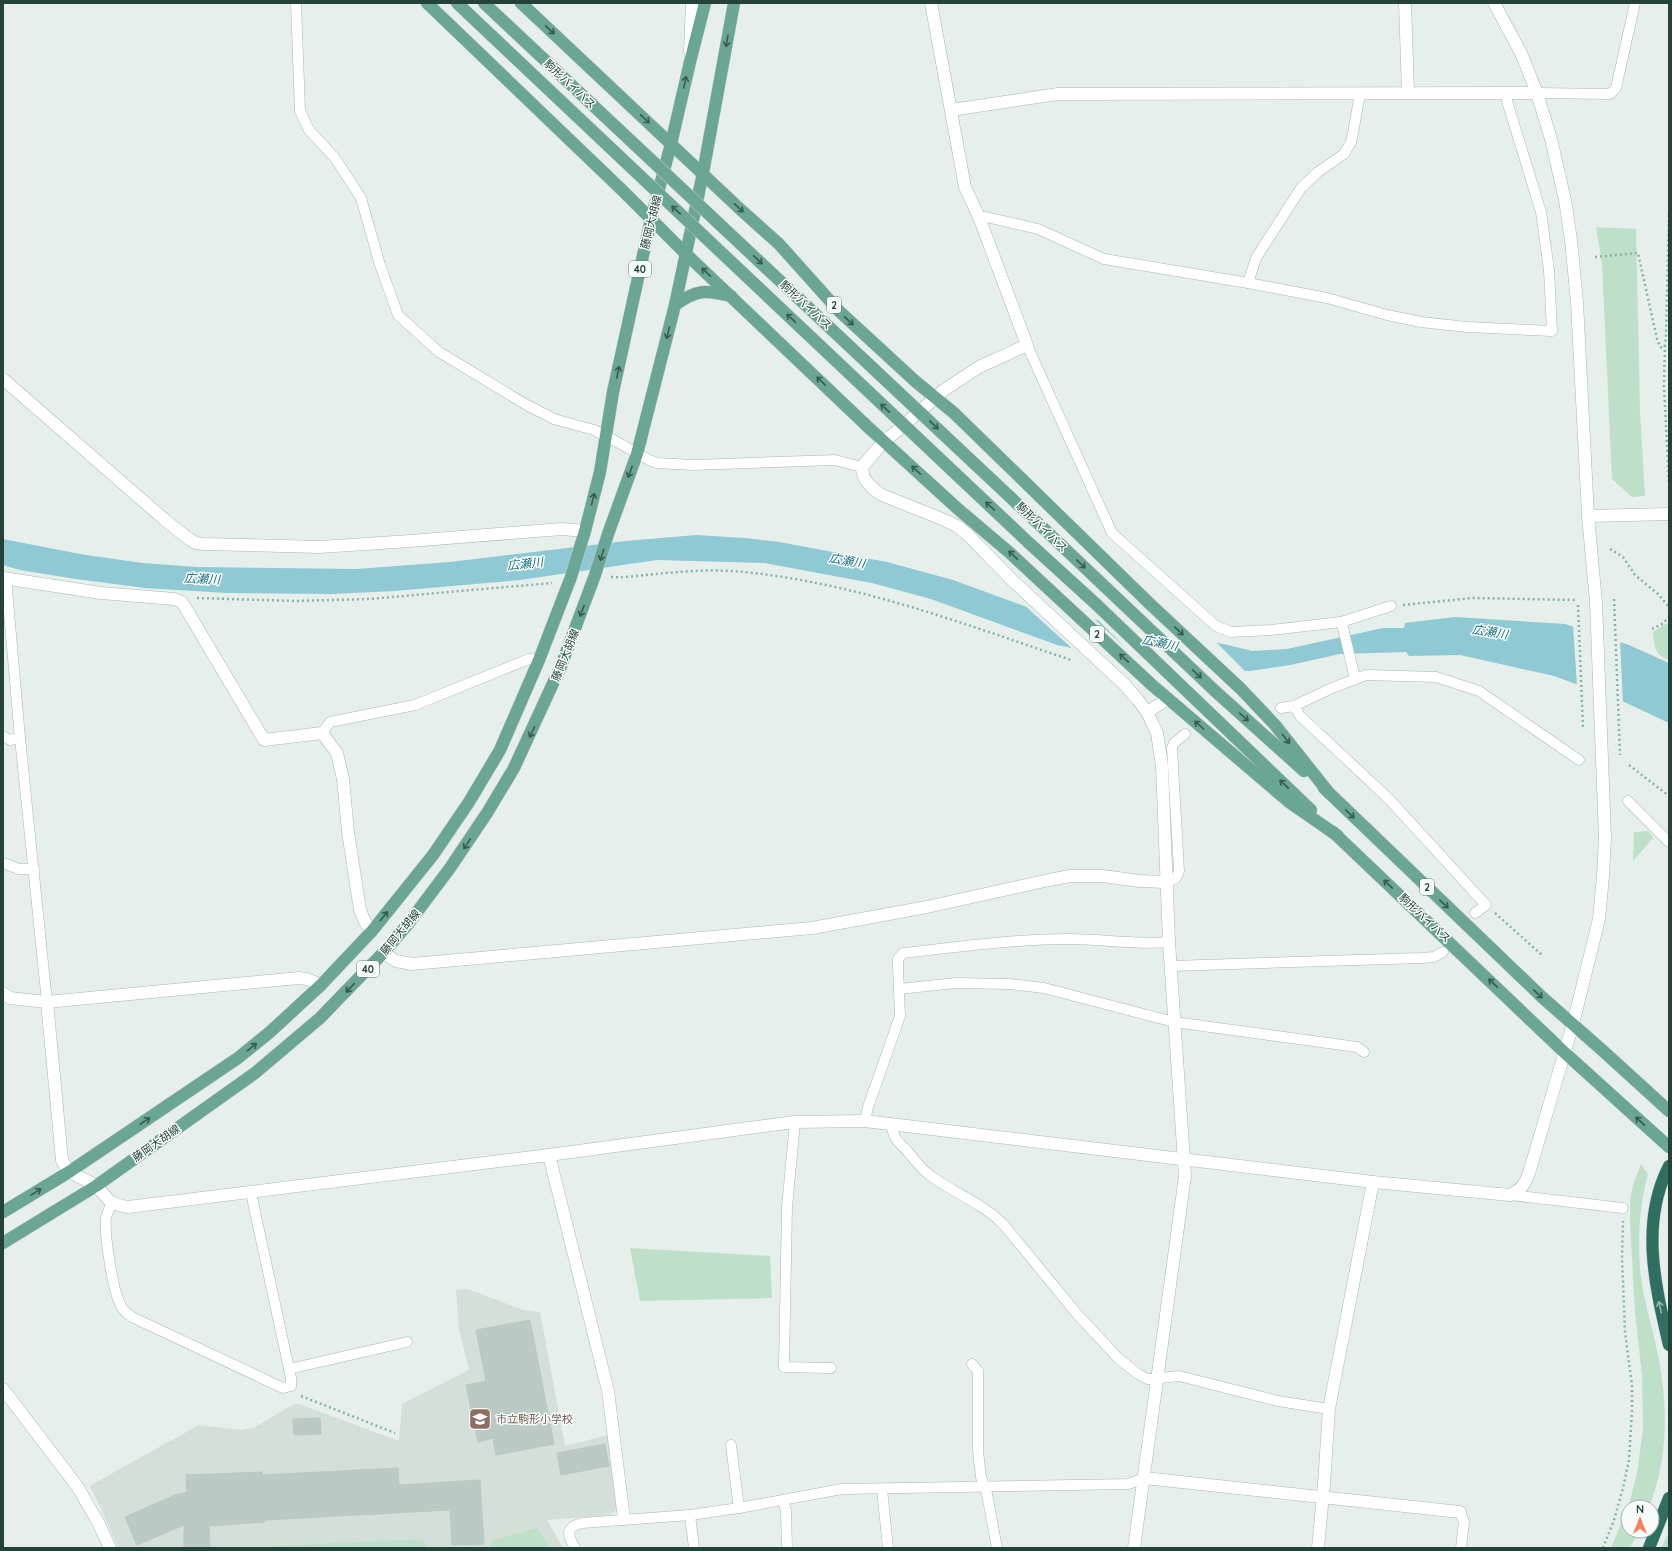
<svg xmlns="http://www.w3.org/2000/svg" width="1672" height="1551" font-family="Quicksand,'Noto Sans JP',sans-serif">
	<rect width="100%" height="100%" fill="#e6efeb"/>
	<path fill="#d4dfda" d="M468,1289L523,1310L540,1312L565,1446L608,1435L617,1509L610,1515L547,1520L563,1548H118L100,1506L90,1487L91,1485L199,1425L241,1430L253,1428L294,1404H299L399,1441L402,1404L469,1370L459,1330L456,1290Z"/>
	<g fill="#bfe0c8">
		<path d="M1596,227L1636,229L1640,410L1645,496L1632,497L1612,479L1602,264Z"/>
		<path d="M1669,622V660C1653,653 1655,648 1653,632Z"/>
		<path d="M1649,831L1654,840L1652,839L1633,861L1634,832Z"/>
		<path d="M1641,1164L1648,1174C1638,1209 1636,1258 1644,1295C1648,1316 1655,1338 1659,1360C1668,1409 1668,1460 1649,1507H1628V1531H1639L1630,1548H1611L1630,1501L1637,1473L1643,1429L1642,1376L1635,1311L1630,1224V1201L1633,1185Z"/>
		<path d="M630,1248L770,1256L772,1298L640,1301Z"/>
		<path d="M537,1528L550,1548H489L493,1540Z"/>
		<path d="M1669,1532V1548H1661Z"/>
		<path d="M422,1539L427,1548H275V1546Z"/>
	</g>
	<path fill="#8ec9d4" d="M696,535L745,538L779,542L887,562L953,580L1024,606L1228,645L1252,651L1287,649L1383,628H1404L1405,623L1455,617L1565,624L1629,645L1669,663V723L1620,700L1554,676L1460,655L1409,656L1406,652L1340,654L1290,665L1250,671L1209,670L1149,664L1057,645L931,599L872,583L764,563L657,560L520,580L395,591L332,594L227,593L145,588L76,579L20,570L3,565V539L80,554L142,563L197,567L356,569L450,562L626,541Z"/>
	<g fill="#e6efeb">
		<path d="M1023,604L1092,617L1127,649L1096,618L1215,641L1247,673L1209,672L1148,666L1075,651Z"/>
		<path d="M1573,624L1620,640L1623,704L1577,687Z"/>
	</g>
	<g fill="#bbcac4" stroke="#b8c9c2">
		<path d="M530,1320L554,1444L496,1455L493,1438L478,1442L466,1385L486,1381L476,1330Z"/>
		<path d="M320,1418L321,1434L294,1435L293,1419Z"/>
		<path d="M605,1444L609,1466L561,1475L557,1453Z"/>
		<path d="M398,1468L399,1485L480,1480L484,1544L452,1545L450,1510L265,1520V1522L209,1526L210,1548H184V1525L137,1545L125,1517L175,1495L187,1492L186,1475L262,1472V1475Z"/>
	</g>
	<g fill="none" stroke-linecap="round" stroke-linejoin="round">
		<g stroke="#a8b8b2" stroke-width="11">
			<g id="lane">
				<path d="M296,3L300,111L309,130L335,158L361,198L380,265L398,315L439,352L525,404L554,419L594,430L621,444L649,460L657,463L693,465L835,460L862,467"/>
				<path d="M1537,93L1610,94L1616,88L1635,3"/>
				<path d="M979,217H986L1038,229L1104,259L1248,283L1327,298L1387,315L1421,322L1467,327L1552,331L1549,270L1541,212L1507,101L1506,93"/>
				<path d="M1248,283L1256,258L1301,188L1318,172L1344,154L1351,142L1354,128L1360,93"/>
				<path d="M1027,345L1112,533L1216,626L1231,632L1271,630L1341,622L1391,606"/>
				<path d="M6,578L20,738L47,1002"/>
				<path d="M1341,622L1343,628L1355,678"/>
				<path d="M1294,706L1300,716L1388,798L1486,905L1475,913"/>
				<path d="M1281,708L1294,706L1332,688L1366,675L1436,677L1479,691L1579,760"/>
				<path d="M322,733L330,722L415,705L529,659L539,660"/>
				<path d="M3,736L10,740L20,738"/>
				<path d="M1628,801L1669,842"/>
				<path d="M3,863L19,869H34"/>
				<path d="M1166,882L1176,878L1179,871L1172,748L1174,743L1185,734"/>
				<path d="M1171,966L1421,958L1434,957L1443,952"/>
				<path d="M899,989L956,983L1009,984L1044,988L1174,1022L1357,1047L1364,1052"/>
				<path d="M865,1121L868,1107L900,1016L898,967V959L903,953C958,947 1014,939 1069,939C1103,939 1136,945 1169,942"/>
				<path d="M795,1122L787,1207L784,1367L831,1368"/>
				<path d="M891,1124C894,1140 898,1141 908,1152C914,1159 920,1167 927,1173C952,1193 982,1202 1004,1225L1077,1314L1119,1359L1138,1374L1147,1379H1152L1179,1376L1278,1401L1329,1409"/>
				<path d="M1510,1195L1623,1208"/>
				<path d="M111,1203C110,1208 107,1213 106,1218C104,1234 113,1292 121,1306C123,1311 128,1314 132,1317L283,1388L291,1386V1378L251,1193"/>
				<path d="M972,1364L978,1371V1451L981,1477L987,1494L997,1548"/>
				<path d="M289,1369L407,1342"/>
				<path d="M731,1445L739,1508"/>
				<path d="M882,1489L888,1548"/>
				<path d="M783,1501L786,1511L787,1548"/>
				<path d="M1460,1512L1464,1522L1461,1548"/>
				<path d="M690,1515L694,1548"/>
				<path d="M575,1548C568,1535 564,1528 582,1523L690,1515L739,1508L842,1489L1128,1484L1144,1478"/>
			</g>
		</g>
		<g stroke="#a8b8b2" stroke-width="13">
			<g id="street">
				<path d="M931,3L965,187L979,217L1027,345L979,367L944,390L896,432L884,441L862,467C862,480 871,488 882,495L942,519L957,526L968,535L1013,581L1124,684L1138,700L1147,712L1168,699"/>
				<path d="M1405,3L1408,93"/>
				<path d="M951,110L1058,94L1537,93"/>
				<path d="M3,379L165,520L189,539L196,543L204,544L320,547L410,541L562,529L585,531"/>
				<path d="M3,578L101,593L174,599L182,602L264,740L322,733L337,753L343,779L348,832L360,910L365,922L372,931"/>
				<path d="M383,953L396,961L412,964L812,928L927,907L1049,880L1070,876H1103L1139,881L1166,882"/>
				<path d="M3,993L10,998L47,1002L299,978L307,979L321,985"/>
				<path d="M47,1002L62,1160C70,1178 82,1175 95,1186C111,1198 103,1203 128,1207L549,1155L749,1128L795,1122L865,1121L1373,1182L1510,1195"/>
				<path d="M549,1155L608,1391L624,1519"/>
				<path d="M3,1389L77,1486L98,1522L110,1548"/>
				<path d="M1144,1478L1460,1512"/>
				<path d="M1134,1548L1185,1176L1169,942L1162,766L1157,733L1147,712"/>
				<path d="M1318,1548L1324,1484L1329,1409L1373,1182"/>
			</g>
		</g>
		<g stroke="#a4bbb3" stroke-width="13">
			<g id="secondary">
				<path d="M1494,3L1521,53L1537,93L1551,139L1565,200L1571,240L1577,302L1588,516L1596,602L1605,838L1603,876L1599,919L1573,1024L1529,1173C1525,1184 1521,1190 1510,1195"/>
				<path d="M690,51L692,3"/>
				<path d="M1588,516L1669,514"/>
			</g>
		</g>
		<g stroke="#c2cac8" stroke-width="13">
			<g id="primary">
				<path d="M427,3L623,191L685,253L868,427L958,509L1010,553L1152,685L1289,802L1338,836"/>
				<path d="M521,3L741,210L779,244L839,311L915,381L954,413L1150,604L1241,689L1275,725L1329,793"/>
				<path d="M675,305C697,289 705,290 731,296"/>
				<path d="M1043,528L1215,691L1304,771"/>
				<path d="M1029,543L1097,605L1311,810"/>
				<path d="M1324,788L1543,998L1602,1050L1669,1111"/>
				<path d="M1333,832L1565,1053L1669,1147"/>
				<path d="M3,1212L69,1172L238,1058L270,1032L321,985L372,931L433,855L469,802L500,750L539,660L571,577L585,531L600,472L613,392L651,219L671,144L690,62L705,3"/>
				<path d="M3,1243L96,1186L255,1073L320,1018L383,953L408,924L450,868L487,813L514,768L561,666L595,575L608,534L637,454L675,305L703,173L734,3"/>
			</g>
		</g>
		<g stroke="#c2cac8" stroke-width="13">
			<g id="highway">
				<path d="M1669,1166C1640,1223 1655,1285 1669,1345"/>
				<path d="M1649,1548L1669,1498"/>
			</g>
		</g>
		<g stroke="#86b3a5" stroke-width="2.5" stroke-dasharray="2 3" stroke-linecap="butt">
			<path d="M1595,257L1638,253L1657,339L1660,347L1663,348L1665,345L1666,335L1669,212"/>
			<path d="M1665,345L1664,386L1669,485"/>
			<path d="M1610,549L1623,557L1635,575L1658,594L1669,607"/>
			<path d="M611,577C626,578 641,575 656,574C685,571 715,569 744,572C857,583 964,624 1071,660"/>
			<path d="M197,598L295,601L369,599L552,583"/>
			<path d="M1614,599L1620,755"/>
			<path d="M1403,605L1473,598L1577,600"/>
			<path d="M1578,605L1583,728"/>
			<path d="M1652,629L1662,624L1669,617"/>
			<path d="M1629,765L1669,796"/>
			<path d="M1495,913L1543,956"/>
			<path d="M301,1396L395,1433"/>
			<path d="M1603,1548L1614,1520L1623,1488L1629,1460L1632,1410V1386L1625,1332L1622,1258L1623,1221"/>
		</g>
		<use href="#lane" stroke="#fff" stroke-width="10"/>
		<use href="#street" stroke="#fff" stroke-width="12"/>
		<use href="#secondary" stroke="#fff" stroke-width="12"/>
		<use href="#primary" stroke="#6aa596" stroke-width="12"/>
		<use href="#highway" stroke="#2f6f62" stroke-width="12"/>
		<g stroke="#c2cac8" stroke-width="13" stroke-linecap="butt">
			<g id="primary-bridge">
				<path d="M457,3L1029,543"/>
				<path d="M484,3L1043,528"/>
			</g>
		</g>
		<use href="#primary-bridge" stroke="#6aa596" stroke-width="12"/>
	</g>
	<defs><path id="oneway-shaft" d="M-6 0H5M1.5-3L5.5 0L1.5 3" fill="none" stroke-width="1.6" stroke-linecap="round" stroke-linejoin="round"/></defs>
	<g stroke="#365b51">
		<use href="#oneway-shaft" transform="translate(550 30) rotate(43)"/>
		<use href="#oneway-shaft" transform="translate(727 41) rotate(100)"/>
		<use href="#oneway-shaft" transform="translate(685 82) rotate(-77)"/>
		<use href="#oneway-shaft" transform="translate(645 119) rotate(44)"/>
		<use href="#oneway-shaft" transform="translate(739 208) rotate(43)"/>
		<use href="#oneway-shaft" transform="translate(676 210) rotate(-137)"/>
		<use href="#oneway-shaft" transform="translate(758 260) rotate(43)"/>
		<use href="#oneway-shaft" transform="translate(706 272) rotate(-137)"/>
		<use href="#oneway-shaft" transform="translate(791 318) rotate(-137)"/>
		<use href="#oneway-shaft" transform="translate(849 321) rotate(43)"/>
		<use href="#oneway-shaft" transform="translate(668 333) rotate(104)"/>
		<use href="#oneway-shaft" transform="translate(618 372) rotate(-78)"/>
		<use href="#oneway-shaft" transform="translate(821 381) rotate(-136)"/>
		<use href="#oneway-shaft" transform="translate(885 408) rotate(-137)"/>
		<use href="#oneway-shaft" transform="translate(934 425) rotate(43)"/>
		<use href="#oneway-shaft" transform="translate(916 470) rotate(-137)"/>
		<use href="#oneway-shaft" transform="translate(630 472) rotate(110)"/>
		<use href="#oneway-shaft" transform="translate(593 499) rotate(-76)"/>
		<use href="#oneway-shaft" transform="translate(990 506) rotate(-137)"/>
		<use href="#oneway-shaft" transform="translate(602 555) rotate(107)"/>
		<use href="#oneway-shaft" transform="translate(1013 555) rotate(-137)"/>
		<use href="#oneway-shaft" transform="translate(1081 564) rotate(44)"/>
		<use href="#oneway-shaft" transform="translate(582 611) rotate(111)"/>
		<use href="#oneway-shaft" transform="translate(1179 631) rotate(43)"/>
		<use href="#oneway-shaft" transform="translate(1124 658) rotate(-137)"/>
		<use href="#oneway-shaft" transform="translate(1197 674) rotate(43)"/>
		<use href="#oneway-shaft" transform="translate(1244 717) rotate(42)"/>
		<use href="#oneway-shaft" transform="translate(1199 725) rotate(-139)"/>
		<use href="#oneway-shaft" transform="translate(532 732) rotate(116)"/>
		<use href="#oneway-shaft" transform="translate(1286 739) rotate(52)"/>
		<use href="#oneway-shaft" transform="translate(1284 784) rotate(-136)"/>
		<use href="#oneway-shaft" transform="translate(1350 814) rotate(44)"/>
		<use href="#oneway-shaft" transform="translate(467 844) rotate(124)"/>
		<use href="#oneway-shaft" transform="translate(1388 884) rotate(-137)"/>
		<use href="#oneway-shaft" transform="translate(1444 904) rotate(44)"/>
		<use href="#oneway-shaft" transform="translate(384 916) rotate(-51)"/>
		<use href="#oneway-shaft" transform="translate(1493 983) rotate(-137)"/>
		<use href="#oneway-shaft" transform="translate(350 988) rotate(134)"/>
		<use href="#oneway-shaft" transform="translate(1538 994) rotate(44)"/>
		<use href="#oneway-shaft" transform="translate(252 1047) rotate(-39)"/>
		<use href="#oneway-shaft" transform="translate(145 1121) rotate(-34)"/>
		<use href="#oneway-shaft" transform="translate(1640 1121) rotate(-137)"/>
		<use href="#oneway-shaft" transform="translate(36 1192) rotate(-31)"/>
	</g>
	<use stroke="#93b5ae" href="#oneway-shaft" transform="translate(1660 1307) rotate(-102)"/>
	<defs>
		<g id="school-square" transform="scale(1.15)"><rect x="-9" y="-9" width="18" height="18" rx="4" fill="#8d6e63" stroke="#f7fbf9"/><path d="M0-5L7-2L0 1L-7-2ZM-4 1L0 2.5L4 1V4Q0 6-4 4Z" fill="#fff"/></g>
	</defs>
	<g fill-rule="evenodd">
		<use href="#school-square" x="480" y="1419"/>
	</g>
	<g text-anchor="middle" stroke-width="3" stroke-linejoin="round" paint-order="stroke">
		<g fill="#f7fbf9" stroke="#637a73" stroke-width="1">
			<rect x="629" y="261" width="22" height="16" rx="3"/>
			<rect x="827" y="297" width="14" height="16" rx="3"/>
			<rect x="1090" y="626" width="14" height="16" rx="3"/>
			<rect x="1420" y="879" width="14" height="16" rx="3"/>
			<rect x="357" y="961" width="22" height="16" rx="3"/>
		</g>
		<g font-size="10" font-weight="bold" fill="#24423a">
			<text x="640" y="273">40</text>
			<text x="834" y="309">2</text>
			<text x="1097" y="638">2</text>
			<text x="1427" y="891">2</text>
			<text x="368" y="973">40</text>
		</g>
		<g font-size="11" fill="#24423a" stroke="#f7fbf9">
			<text transform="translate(570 84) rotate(43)" y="4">駒形バイパス</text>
			<text transform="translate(651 222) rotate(-76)" y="4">藤岡大胡線</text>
			<text transform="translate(806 305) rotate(43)" y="4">駒形バイパス</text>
			<text transform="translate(1042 527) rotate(44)" y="4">駒形バイパス</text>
			<text transform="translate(565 655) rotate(-68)" y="4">藤岡大胡線</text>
			<text transform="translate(1425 918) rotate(43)" y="4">駒形バイパス</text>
			<text transform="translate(400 932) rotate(-50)" y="4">藤岡大胡線</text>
			<text transform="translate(156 1143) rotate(-35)" y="4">藤岡大胡線</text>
		</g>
		<g font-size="11" fill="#785e54" stroke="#f7fbf9" text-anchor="start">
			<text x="496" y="1423">市立駒形小学校</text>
		</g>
		<g font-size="12" font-style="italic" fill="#1c6f80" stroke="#f7fbf9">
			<text transform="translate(847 561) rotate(10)" y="4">広瀬川</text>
			<text transform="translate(525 564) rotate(-6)" y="4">広瀬川</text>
			<text transform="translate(202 579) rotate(3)" y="4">広瀬川</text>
			<text transform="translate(1490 632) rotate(9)" y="4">広瀬川</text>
			<text transform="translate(1160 643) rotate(12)" y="4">広瀬川</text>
		</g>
	</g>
	<rect width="1672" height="1551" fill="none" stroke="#24423a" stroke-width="8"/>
	<g transform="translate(1640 1519)"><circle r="19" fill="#f7fbf9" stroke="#a3b1ad"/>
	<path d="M0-3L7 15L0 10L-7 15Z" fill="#f4845f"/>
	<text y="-6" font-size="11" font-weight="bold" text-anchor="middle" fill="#24423a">N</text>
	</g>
</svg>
